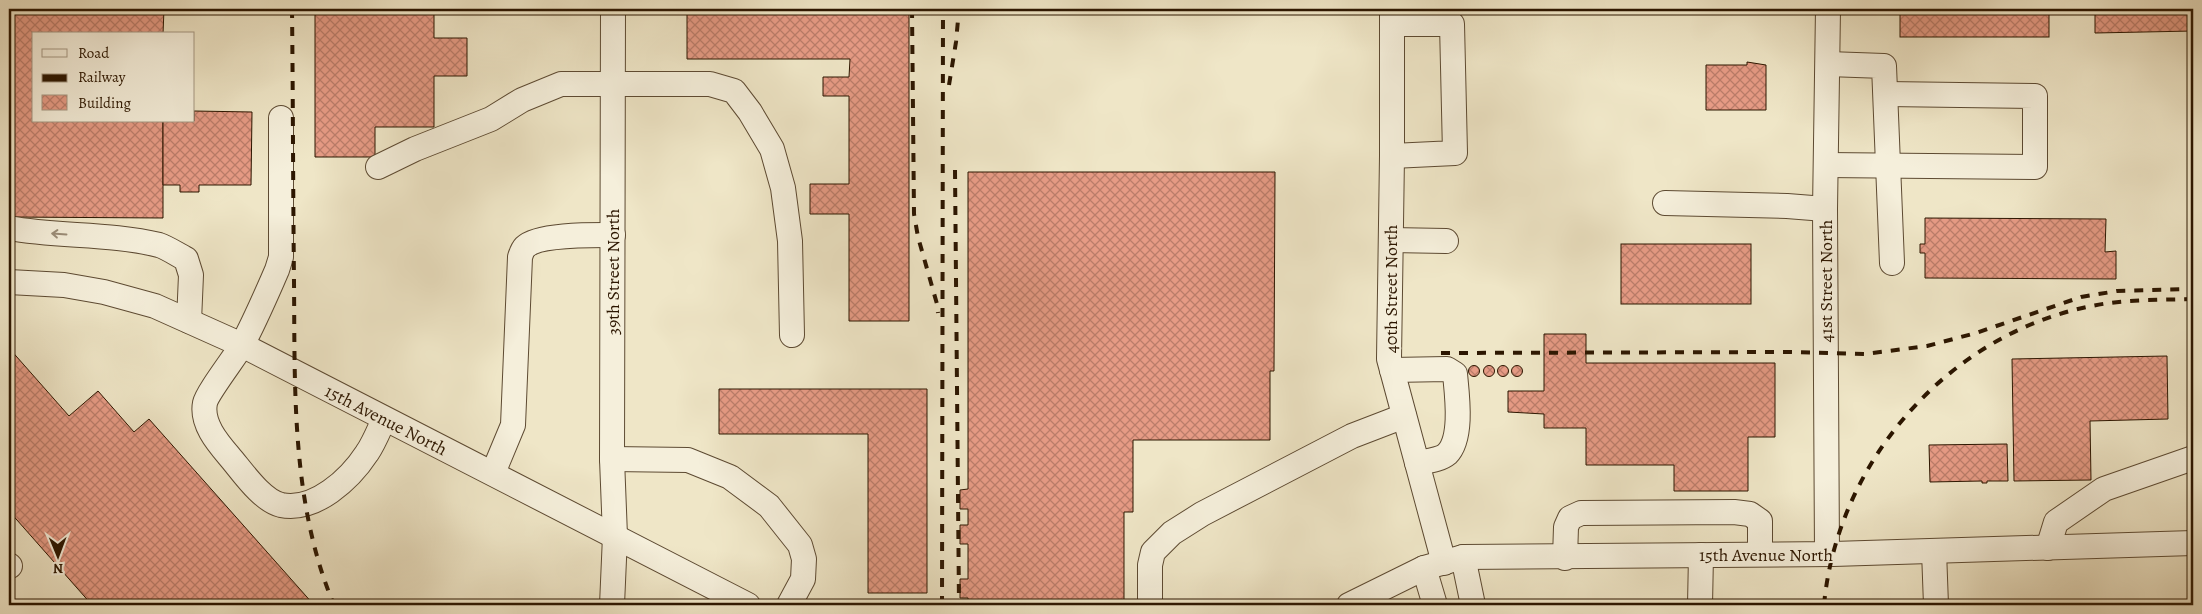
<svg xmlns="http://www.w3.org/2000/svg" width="2202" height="614" font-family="Alegreya,serif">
	<defs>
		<pattern id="building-cross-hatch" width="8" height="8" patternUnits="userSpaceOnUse" patternTransform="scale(1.25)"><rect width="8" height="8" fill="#e69b85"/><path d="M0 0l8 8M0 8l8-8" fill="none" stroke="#bb7d6a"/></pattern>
	</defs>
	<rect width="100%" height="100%" fill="#efe6c7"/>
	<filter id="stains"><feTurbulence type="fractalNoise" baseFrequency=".004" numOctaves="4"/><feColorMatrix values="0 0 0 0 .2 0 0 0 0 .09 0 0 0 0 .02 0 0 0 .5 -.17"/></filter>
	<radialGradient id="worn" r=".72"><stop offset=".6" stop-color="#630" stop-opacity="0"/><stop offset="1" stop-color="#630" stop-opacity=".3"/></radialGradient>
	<g fill="url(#building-cross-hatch)" stroke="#2c1600">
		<path d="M9,9H164L163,34H34V121H163V218L9,217V162L14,163V100H9Z"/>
		<path d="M315,9H434V38H467V76H434V127H375V157H315Z"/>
		<path d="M687,9H909V321H849V214H810V184H849V96H823V77H849L850,59H687Z"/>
		<rect x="1900" y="9" width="149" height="28"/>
		<path d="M2095,9H2193V31L2095,33Z"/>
		<path d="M1747,62L1766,65V110H1706V65H1747Z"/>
		<path d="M194,111L252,112L251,185H199V192H180V185H163V121H194Z"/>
		<path d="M968,172H1275L1274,371H1270V440H1133V512H1124V605H968V598H960V579H968V544H960V525H968V509H960V490L968,489Z"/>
		<path d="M1925,218L2106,219L2105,252L2116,251V279L1925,278V253H1920V244H1925Z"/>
		<rect x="1621" y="244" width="130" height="60"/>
		<path d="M1544,334H1586V363H1775V437H1748V491H1674V465H1586V428H1544V414L1508,412V391H1544Z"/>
		<path d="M9,348L69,416L98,391L134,432L149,419L314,605H92L9,511Z"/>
		<path d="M2167,356L2168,419L2090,421L2091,480L2014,481L2012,359Z"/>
		<circle cx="1489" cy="371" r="5.5"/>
		<circle cx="1517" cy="371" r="5.5"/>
		<circle cx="1503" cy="371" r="5.5"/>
		<circle cx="1474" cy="371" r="5.5"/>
		<path d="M719,389H927V593H868V434H719Z"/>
		<path d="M2007,444L2008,481H1987V483H1982V481L1930,482L1929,445Z"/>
	</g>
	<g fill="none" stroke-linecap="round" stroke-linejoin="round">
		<g stroke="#5d4a32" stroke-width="26">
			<g id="minor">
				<path d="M1392,9V156L1389,359L1444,563"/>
				<path d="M1392,24H1452L1455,153L1392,156"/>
				<path d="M1828,64L1884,66L1892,263"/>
				<path d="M281,118V257L277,270C266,295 255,321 242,345C235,357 207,393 205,403C201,423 217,442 229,456C242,471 261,500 281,505C315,512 350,479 367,453C374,443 379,430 384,419"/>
				<path d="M1826,165L2035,167V96L1886,94"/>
				<path d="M378,167L415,149L491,119L522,100L561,84H710L734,91L750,112L772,149L783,188L790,241L792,335"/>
				<path d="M1665,203L1787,206L1825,209"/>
				<path d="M9,228C58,237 110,233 159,245C168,248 178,255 186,259L191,275L189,321"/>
				<path d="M1391,240L1446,241"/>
				<path d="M9,282L64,285L104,292L155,306L242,345L748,605"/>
				<path d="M1392,370L1447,369L1455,374C1457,395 1463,438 1447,454C1440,460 1426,461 1417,463"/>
				<path d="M612,459L688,460L730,477L769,506L800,545L804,559L803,579L789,605"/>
				<path d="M493,473L513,425L520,257C521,254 523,249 525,247C538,234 594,235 613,235"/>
				<path d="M2048,548L2056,522L2104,489L2193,458"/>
				<path d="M1934,551L1936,605"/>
				<path d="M1827,554L1825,209L1828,9"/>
				<path d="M1463,557L1473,605"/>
				<path d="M1565,558L1566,527L1570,518L1581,513L1734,512L1750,514L1760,521V554"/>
				<path d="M9,565L10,566"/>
				<path d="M1424,568L1435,605"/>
				<path d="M612,605L615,536L612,459L613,9"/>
				<path d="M1150,605V565L1153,552L1172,533L1202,514L1352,436L1404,416"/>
				<path d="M1349,605L1424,568L1463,557L1833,554L2193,543"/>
				<path d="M1700,605L1701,555"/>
			</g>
		</g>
		<use href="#minor" stroke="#f5efdb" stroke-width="24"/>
		<g stroke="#2c1600" stroke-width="4" stroke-dasharray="9 9" stroke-linecap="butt">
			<path d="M292,9C293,100 293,190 294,281C295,390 291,503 334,605"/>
			<path d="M912,9L914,214L918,237L937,304L938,313"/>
			<path d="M949,85L956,42L959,9"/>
			<path d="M955,170L959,605"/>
			<path d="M1441,353L1788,352L1865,354L1927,346L1976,333L2081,297L2117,291L2193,289"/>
			<path d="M942,605L943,9"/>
			<path d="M1824,605C1837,463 1947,336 2087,307C2122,299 2158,300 2193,299"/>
		</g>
	</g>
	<defs><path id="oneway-shaft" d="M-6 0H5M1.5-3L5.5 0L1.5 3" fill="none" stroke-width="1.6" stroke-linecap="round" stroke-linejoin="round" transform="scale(1.25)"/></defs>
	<use stroke="#9b8d78" href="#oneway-shaft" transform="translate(59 234) rotate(-176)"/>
	<g text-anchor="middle" stroke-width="4" stroke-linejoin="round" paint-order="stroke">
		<g font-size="18" fill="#2c1600" stroke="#f5efdb">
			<text transform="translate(613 272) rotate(-90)" y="6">39th Street North</text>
			<text transform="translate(1826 281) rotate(-90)" y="6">41st Street North</text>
			<text transform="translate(1391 289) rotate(-90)" y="6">40th Street North</text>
			<text transform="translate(386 420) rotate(27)" y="6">15th Avenue North</text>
			<text x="1766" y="561">15th Avenue North</text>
		</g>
	</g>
	<rect width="2202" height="614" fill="none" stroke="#efe6c7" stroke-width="30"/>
	<rect x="10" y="10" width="2182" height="594" fill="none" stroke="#2c1600" stroke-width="2.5"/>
	<rect x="15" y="15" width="2172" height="584" fill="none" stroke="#2c1600"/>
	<rect x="32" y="32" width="162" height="90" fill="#f5efdb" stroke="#a59883"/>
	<rect x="42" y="49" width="25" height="8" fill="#f5efdb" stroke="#a59883"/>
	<text x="78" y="58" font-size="15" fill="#2c1600">Road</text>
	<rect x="42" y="74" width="25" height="8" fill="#2c1600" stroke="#a59883"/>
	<text x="78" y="82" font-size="15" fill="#2c1600">Railway</text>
	<rect x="42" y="95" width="25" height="15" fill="url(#building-cross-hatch)" stroke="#a59883"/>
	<text x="78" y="108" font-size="15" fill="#2c1600">Building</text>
	<g transform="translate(58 556) rotate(179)" stroke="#f5efdb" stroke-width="4" paint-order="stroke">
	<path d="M0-4L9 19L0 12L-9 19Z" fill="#2c1600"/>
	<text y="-8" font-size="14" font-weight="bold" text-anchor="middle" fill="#2c1600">N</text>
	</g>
	<rect width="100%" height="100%" filter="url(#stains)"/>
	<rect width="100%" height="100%" fill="url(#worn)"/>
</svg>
